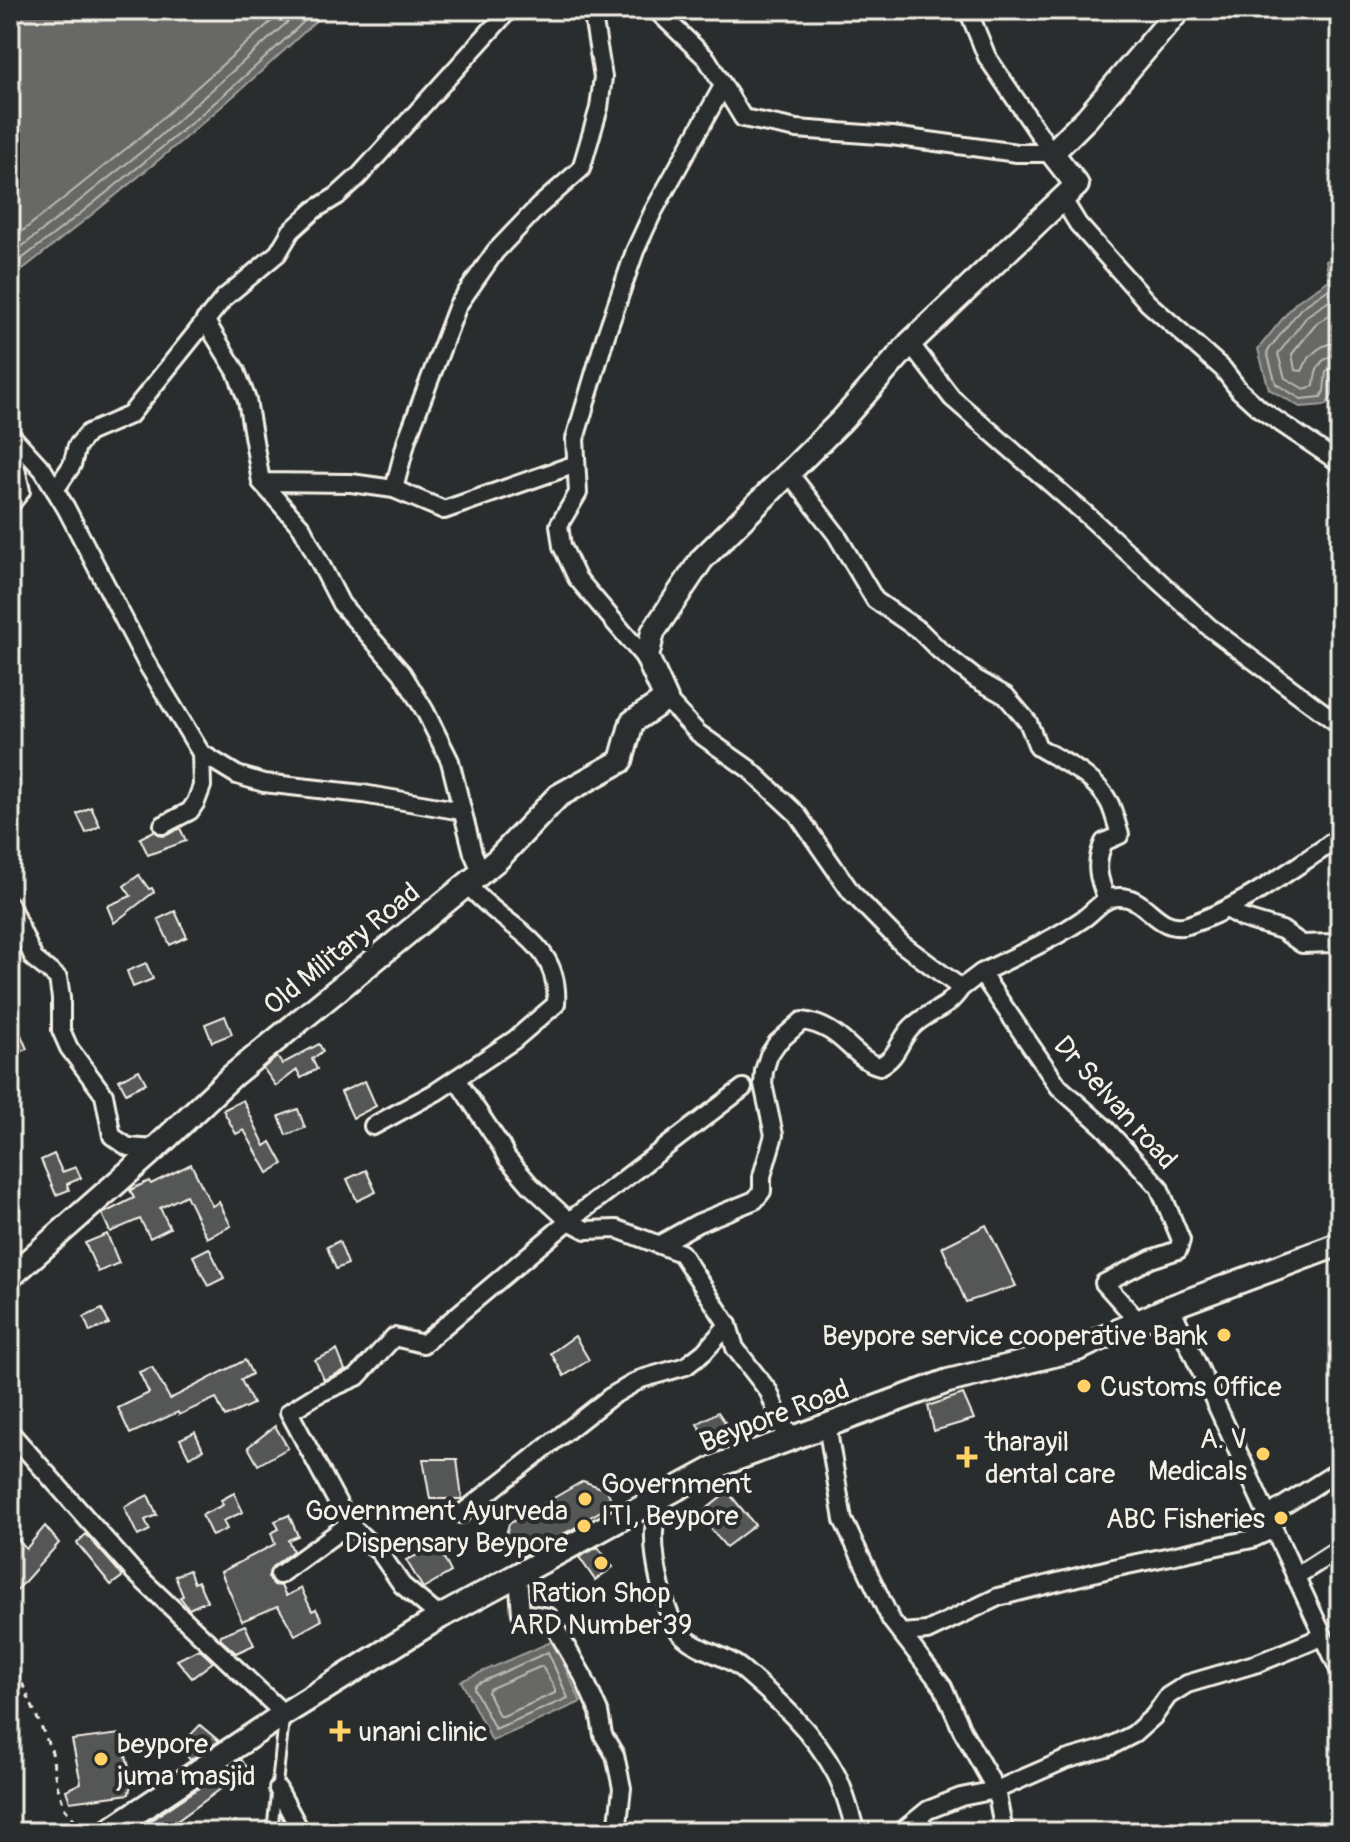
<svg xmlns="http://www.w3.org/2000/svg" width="1350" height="1842" font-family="Pangolin,sans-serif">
	<rect width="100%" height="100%" fill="#2a2d2e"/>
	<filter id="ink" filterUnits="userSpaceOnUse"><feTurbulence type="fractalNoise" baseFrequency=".0125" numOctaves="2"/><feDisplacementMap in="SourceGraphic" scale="16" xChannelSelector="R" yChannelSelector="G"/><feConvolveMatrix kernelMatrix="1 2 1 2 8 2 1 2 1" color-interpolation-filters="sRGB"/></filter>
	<g filter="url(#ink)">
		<g fill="#676866" stroke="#9f9f9a" stroke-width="2">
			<path d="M10,10H327C228,106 120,194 10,279Z"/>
			<path d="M1340,254V370L1332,376L1333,394L1326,405L1300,407L1269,389L1258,349L1296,302L1329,280L1326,261Z"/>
			<path d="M553,1641L581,1702L492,1741L461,1681Z"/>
		</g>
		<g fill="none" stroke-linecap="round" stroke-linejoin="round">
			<g stroke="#bcbab4" stroke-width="2">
				<path d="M10,241L142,136L284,10"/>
				<path d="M10,256L150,145L301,10"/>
				<path d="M1340,263L1335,267V285L1301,308L1267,352L1276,384L1301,399L1321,397L1324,391L1326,372L1334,365L1340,364"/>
				<path d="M10,268C116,187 220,103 316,10"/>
				<path d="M1340,294L1308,315L1278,354L1285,378L1304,389L1314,386C1315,369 1320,356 1340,354"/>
				<path d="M1340,308L1317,323L1292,354L1295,370L1302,371C1309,354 1320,343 1340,342"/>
				<path d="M548,1652L568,1698L495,1729L474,1689L475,1685Z"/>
				<path d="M542,1666L555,1689V1693L503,1716H499L488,1693L489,1689Z"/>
			</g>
		</g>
		<g fill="#555756" stroke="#f4f1e8" stroke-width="2">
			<path d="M91,807L100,826L86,833L77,814Z"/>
			<path d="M180,828L186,841L148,855L140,838L154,831L162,836L167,835Z"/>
			<path d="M139,875L149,889L152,888L154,892L114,923L107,906L131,896L124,886Z"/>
			<path d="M175,911L187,937L170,945L158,919Z"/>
			<path d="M146,963L153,979L133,987L127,971Z"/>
			<path d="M10,1009L27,1049L13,1054L10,1046Z"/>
			<path d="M225,1016L232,1034L212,1042L205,1024Z"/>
			<path d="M319,1044L323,1051L312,1059L317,1069L301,1078L297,1070L276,1086L263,1068L277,1057L282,1064Z"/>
			<path d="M139,1070L146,1083L126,1093L119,1080Z"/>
			<path d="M365,1081L376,1106L353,1118L341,1092Z"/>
			<path d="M243,1100L265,1146L271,1142L283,1164L268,1173L244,1130L236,1134L223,1110Z"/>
			<path d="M298,1109L305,1128L286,1135L279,1116Z"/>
			<path d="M54,1154L62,1172L76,1167L81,1178L67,1184L69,1190L56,1195L41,1160Z"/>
			<path d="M191,1164L212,1206L219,1202L231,1226L207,1238L186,1195L160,1208L170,1228L150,1238L140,1219L110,1232L102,1214L134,1198L130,1190L149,1181L151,1184Z"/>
			<path d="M366,1170L376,1192L357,1201L347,1179Z"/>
			<path d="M986,1225L1016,1286L966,1302L942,1247Z"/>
			<path d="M107,1234L119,1263L98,1272L85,1243Z"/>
			<path d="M339,1241L348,1264L336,1269L327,1247Z"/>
			<path d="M209,1248L224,1278L208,1286L193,1256Z"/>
			<path d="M102,1309L109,1324L90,1332L84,1317Z"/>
			<path d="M575,1336L589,1360L564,1376L551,1353Z"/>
			<path d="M337,1350L345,1370L324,1380L315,1360Z"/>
			<path d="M245,1360L252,1374L241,1380L253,1404L225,1417L216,1398L179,1415L178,1412L130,1434L118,1408L149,1393L139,1372L152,1367L170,1399Z"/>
			<path d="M963,1394L974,1419L934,1431L928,1406Z"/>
			<path d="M718,1412L731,1431L709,1441L697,1424Z"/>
			<path d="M275,1426L288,1448L258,1465L248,1447Z"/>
			<path d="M195,1432L203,1450L189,1457L180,1439Z"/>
			<path d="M423,1459H457L462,1499H430Z"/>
			<path d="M583,1481L607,1490L613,1504L587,1519L588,1521L518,1558L505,1538L509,1524Z"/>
			<path d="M728,1492L755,1525L726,1547L699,1515Z"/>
			<path d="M234,1493L243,1512L223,1521L227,1529L212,1536L202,1515L223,1505L221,1500Z"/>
			<path d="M148,1495L157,1515L145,1520L150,1530L138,1536L124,1507Z"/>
			<path d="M289,1515L298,1536L288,1540L293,1551L272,1567L268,1577L274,1585L281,1586L286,1596L301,1588L312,1611L316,1609L322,1620L295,1635L278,1606L242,1621L221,1572L275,1544L271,1533L279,1529L275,1521Z"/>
			<path d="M45,1526L59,1543L10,1598V1529L26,1549Z"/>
			<path d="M86,1534L123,1576L111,1585L77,1543Z"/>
			<path d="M438,1546L451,1572L423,1588L406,1560Z"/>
			<path d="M598,1547L613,1567L595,1580L579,1557Z"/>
			<path d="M189,1570L194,1583L198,1581L207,1601L189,1609L180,1597L183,1596L175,1576Z"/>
			<path d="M245,1625L254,1645L236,1653L220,1639L221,1635Z"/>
			<path d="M199,1649L213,1662L192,1678L177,1660Z"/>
			<path d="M200,1725L219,1741L190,1760L180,1746Z"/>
			<path d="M120,1734L132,1778L129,1794L70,1802L66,1790L81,1783L72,1740Z"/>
			<path d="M241,1760L248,1769L162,1832H155L148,1822Z"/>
		</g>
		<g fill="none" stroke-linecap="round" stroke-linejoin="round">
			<g stroke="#f4f1e8" stroke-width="14">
				<path id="lane" d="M272,1832L284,1719"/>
			</g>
			<g stroke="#f4f1e8" stroke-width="22">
				<g id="street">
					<path d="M656,10L707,59L743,118L797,129L892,136L1017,153H1052"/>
					<path d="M968,10L987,57L1052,153"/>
					<path d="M1062,198L1078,224L1148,303L1223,369L1239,390L1260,409L1340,463"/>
					<path d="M205,320L236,371L247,400L261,482L351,483L394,489L444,510L576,464"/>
					<path d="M910,343L952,398L1088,516L1209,627L1340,725"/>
					<path d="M10,434L43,470L66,508L147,664L201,753L202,786L196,802L190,811L163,825"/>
					<path d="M10,441L21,491L10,505"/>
					<path d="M789,473L836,534L875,600L920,631L939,650L976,679L1006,696L1028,722L1038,747C1063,762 1096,776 1110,804C1114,813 1117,825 1120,835L1104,842C1094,864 1098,878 1107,900"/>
					<path d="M261,482L302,528L341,604L402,673L425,711L450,761L473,853L482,873"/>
					<path d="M394,489L407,439L458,305L495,252L538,207L581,169L599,108L603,77L592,10"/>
					<path d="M55,490L72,465L77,446L88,433L130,415L224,298L278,253L291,231L314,210L337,196L359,176L509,10"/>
					<path d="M651,665L577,578L562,546L559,525L578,493L575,439L605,338L635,251L653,212L723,86"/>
					<path d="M666,699L698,733L749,769L797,814L851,892L902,944L961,988L981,973L1059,1087L1104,1127L1159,1187L1181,1240L1178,1250L1151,1259L1104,1283L1138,1321"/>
					<path d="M201,753L237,775L264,783L363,794L462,811"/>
					<path d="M10,905L34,959L58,978L61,998V1030L69,1048L104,1095L112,1136L128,1147L155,1149"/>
					<path d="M1227,909L1242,918L1282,930L1302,944L1333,943L1340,939"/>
					<path d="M981,973C1015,956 1051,941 1083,919C1094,912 1103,897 1118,897C1147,895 1156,934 1188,925C1234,910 1275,881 1315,854C1324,849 1331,841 1340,837"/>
					<path d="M456,1079L501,1146L507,1158L531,1186L569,1221L586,1230L617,1229L681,1253L728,1325L735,1348L769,1392L783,1428L795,1435L804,1432"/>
					<path d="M373,1126L436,1092L514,1040L556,1004C561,940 503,928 468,885"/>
					<path d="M660,1244L698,1223L755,1200L762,1191V1176L774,1135L763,1084L764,1071L769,1055L777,1043L802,1021C843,1026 851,1059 880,1066C899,1056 898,1041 912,1027C930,1009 944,1013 961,988"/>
					<path d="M1171,1307L1340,1672"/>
					<path d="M827,1425L843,1520L891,1620L901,1633L927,1631L998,1597L1113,1568L1252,1539L1274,1529"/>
					<path d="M10,1432L134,1572L284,1714"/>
					<path d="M664,1495C661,1506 655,1519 654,1531C653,1558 663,1616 683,1636C700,1652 725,1654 742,1669C777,1699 814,1732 836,1774C845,1791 850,1813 856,1832"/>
					<path d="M461,1514L610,1397L641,1379L686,1366L704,1352L728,1325"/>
					<path d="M1267,1516L1340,1470"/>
					<path d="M349,1524L289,1412L318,1394L357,1377L394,1337L423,1344L569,1221L743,1088"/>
					<path d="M279,1575L349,1524L380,1553L402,1585L440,1617"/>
					<path d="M518,1576L521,1613L549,1617L583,1676L599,1712L603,1735L615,1755L622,1788L617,1832"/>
					<path d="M1295,1577L1340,1548"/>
					<path d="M901,1633L943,1687L962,1730L996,1790L1004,1832"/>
					<path d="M278,1789L301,1832"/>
					<path d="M901,1832L928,1810L961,1797L996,1790L1065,1760L1107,1748L1134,1734L1154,1716L1168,1696L1187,1684L1258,1663L1322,1637"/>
				</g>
			</g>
			<g stroke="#f4f1e8" stroke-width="28">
				<g id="secondary">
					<path d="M10,1277L155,1149L232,1076L498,859L558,796L621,761L632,722L666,699L647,657L653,632L702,559L842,420L910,343L1077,185L1052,153L1087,118L1179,10"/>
					<path d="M107,1832L284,1714L440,1617L722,1464L948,1381L1078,1349L1171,1307L1340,1244"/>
				</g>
			</g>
			<path stroke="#f4f1e8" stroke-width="3" stroke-dasharray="6 6" stroke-linecap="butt" d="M10,1663L16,1669L52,1752L56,1782L65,1809L85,1832"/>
			<use href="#lane" stroke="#2a2d2e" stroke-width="8"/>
			<use href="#street" stroke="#2a2d2e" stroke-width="16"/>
			<use href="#secondary" stroke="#2a2d2e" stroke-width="22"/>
		</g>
	</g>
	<g fill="#ffd166" stroke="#2a2d2e" stroke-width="3">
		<circle cx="1224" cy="1335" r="8"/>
		<circle cx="1084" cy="1386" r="8"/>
		<circle cx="1263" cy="1454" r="8"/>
		<path d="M963 1445h8v8h8v8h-8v8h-8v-8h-8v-8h8z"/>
		<circle cx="585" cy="1499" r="8"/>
		<circle cx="1281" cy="1518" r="8"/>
		<circle cx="584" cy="1526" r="8"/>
		<circle cx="601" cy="1563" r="8"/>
		<path d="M336 1719h8v8h8v8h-8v8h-8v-8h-8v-8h8z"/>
		<circle cx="101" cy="1759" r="8"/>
	</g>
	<g text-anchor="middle" stroke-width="8" stroke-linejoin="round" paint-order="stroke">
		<g font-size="28" fill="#f4f1e8" stroke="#2a2d2e">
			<text transform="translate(341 948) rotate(-39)" y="10">Old Military Road</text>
			<text transform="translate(1116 1102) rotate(48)" y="10">Dr Selvan road</text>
			<text transform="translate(774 1415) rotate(-21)" y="10">Beypore Road</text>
		</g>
		<g font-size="28" fill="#f4f1e8" stroke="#2a2d2e" text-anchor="start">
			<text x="1208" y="1345" text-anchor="end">Beypore service cooperative Bank</text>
			<text x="1100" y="1396">Customs Office</text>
			<text x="1247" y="1448" text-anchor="end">A. V<tspan x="1247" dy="32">Medicals</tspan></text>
			<text x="985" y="1451">tharayil<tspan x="985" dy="32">dental care</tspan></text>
			<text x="601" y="1493">Government<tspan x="601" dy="32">ITI, Beypore</tspan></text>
			<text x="568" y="1520" text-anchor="end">Government Ayurveda<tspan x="568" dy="32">Dispensary Beypore</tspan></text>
			<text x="1265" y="1528" text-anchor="end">ABC Fisheries</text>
			<text x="601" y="1602" text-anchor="middle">Ration Shop<tspan x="601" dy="32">ARD Number39</tspan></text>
			<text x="358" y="1741">unani clinic</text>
			<text x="117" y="1753">beypore<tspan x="117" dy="32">juma masjid</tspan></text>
		</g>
	</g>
	<rect width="1350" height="1842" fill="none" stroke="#2a2d2e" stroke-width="40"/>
	<rect x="20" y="20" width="1310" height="1802" fill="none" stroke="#f4f1e8" stroke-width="3" filter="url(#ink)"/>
</svg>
